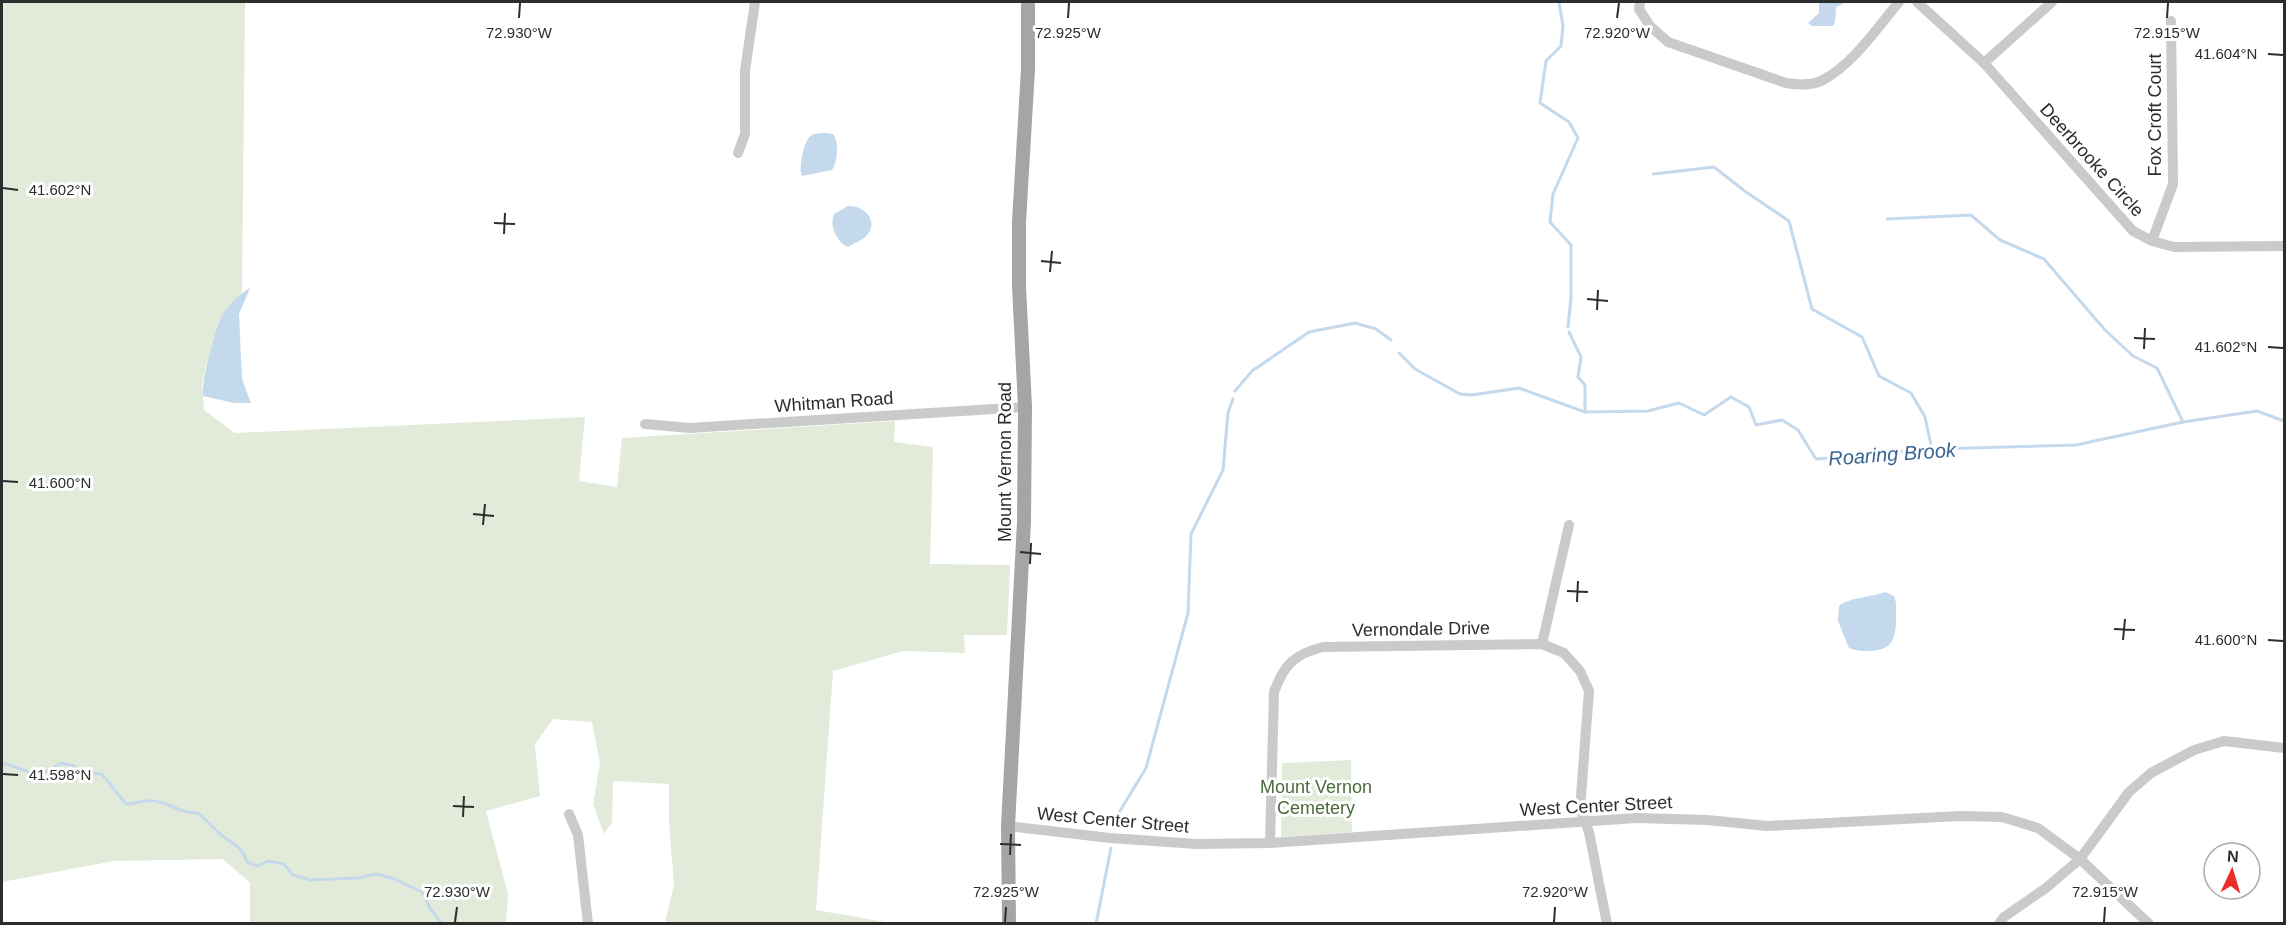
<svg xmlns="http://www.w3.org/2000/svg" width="2286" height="925" font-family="Helvetica,sans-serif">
	<rect width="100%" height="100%" fill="#fff"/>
	<g fill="#e2ebda">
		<path d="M2,2H245L242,292L223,314L206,365L202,385L204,410L235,433L585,417L579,481L617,487L622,438L895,421L894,442L933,447L930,564L1010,565L1007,635H964L965,653L903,651L833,671L816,910L891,923H665L674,885L669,822V784L613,781L612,822L604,834L593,804L600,763L592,722L553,719L535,744L540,796L486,811L508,894L506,923H250V883L223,859L114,861L2,882Z"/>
		<path d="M1351,760L1352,832L1281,837L1282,763Z"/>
	</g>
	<g fill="#c5d9ec">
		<path d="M1819,2H1847L1836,7L1835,22L1833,26H1812L1808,23L1819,13Z"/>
		<path d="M827,133L833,134C839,141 838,162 832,170L802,176C798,169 804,138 812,135C816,133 823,133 827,133Z"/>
		<path d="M848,206C865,205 881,223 865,237C860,242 854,243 848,247C837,242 829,226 834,214Z"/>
		<path d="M250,288L239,314L242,379L251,403H234L203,396C201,380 215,329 223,314C229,304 240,293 250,288Z"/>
		<path d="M1885,592L1894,596C1897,603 1896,608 1896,615C1896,637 1894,651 1868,651C1861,651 1856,651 1849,648L1838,621L1839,606C1847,598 1872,597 1885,592Z"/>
	</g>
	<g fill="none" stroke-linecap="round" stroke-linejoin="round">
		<g stroke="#c5d9ec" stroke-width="3">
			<path d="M1559,2L1563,26L1561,46L1546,61L1540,103L1569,122L1578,138L1553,194L1550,222L1571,245V298L1568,327"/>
			<path d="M1653,174L1714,167L1746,192L1789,221L1812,309L1862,337L1879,376L1911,393L1925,417L1932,450"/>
			<path d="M1887,219L1971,215L2000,240L2044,259L2105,330L2133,356L2157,368L2183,422"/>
			<path d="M1569,332L1581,357L1578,377L1585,385V412L1648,411L1679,403L1704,415L1731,397L1749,407L1756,425L1782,420L1798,430L1816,459L1935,449L2076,445L2183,422L2257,411L2284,421"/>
			<path d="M1399,353L1415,369L1460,394L1472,395L1519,388L1585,412"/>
			<path d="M1235,391L1252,371L1309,332L1355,323L1376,329L1391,340"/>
			<path d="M2,763C30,769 33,783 61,763L74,766L85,773L102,774L126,804C136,804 146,799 155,801C172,804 179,813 198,813C207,820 215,830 224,837C235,845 242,848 247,862L257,866L268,861L284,864L293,875L311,880L358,878L376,874L392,878L422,892L430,908L442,924"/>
			<path d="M1114,828L1120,811L1146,768L1188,613L1191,534L1223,470L1228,413L1233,399"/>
			<path d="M1096,924L1111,848"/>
		</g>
		<g stroke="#cacaca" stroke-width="10">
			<path d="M1640,2L1639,9L1650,26L1668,42L1786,83C1798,85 1812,86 1823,80C1854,63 1877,28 1899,2"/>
			<path d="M1917,2L1984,63L2133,231L2152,241L2174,247L2284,246"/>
			<path d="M1984,63L2052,2"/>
			<path d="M738,153L745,134V71L755,2"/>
			<path d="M2152,241L2173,184L2171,21"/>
			<path d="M645,424L690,428L1025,407"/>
			<path d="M1542,644L1569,525"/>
			<path d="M569,814L578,835L588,924"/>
			<path d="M1008,826L1110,838L1197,844L1270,843L1636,818L1707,820L1768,826L1961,816L2002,817L2038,828L2080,859L2149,924"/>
			<path d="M1270,843L1274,692C1284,665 1294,654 1323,647L1542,644L1564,653L1580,671L1589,691L1580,809L1589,832L1607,924"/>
			<path d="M1999,924L2004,917L2046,888L2080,859L2129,792L2151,773L2194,750L2224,741L2284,748"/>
		</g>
		<path stroke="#a5a5a5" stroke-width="14" d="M1009,924L1008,826L1024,522L1025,407L1019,286V222L1028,69V2"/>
	</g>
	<path fill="none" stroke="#2d2d2d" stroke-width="2" d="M519,18L520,3M1068,18L1069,3M1617,18L1619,3M2167,18L2168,3M2268,54L2283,55M3,188L18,190M494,223L515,224M504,234L505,213M1041,261L1061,263M1050,272L1052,251M1587,299L1608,301M1597,310L1598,290M2134,338L2155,339M2268,347L2283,348M2144,349L2145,328M3,481L18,482M473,514L494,516M483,525L485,504M1020,552L1041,554M1030,564L1031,543M1567,591L1588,592M1577,602L1578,581M2114,629L2135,630M2123,640L2125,619M2268,640L2283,641M3,774L18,775M453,806L474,807M463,817L464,796M1000,844L1021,845M1010,855L1011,834M455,922L457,907M1005,922L1006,907M1554,922L1555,907M2104,922L2105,907"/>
	<g text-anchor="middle" stroke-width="6" stroke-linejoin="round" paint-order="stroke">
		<g font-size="18" fill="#2d2d2d" stroke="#fff">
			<text transform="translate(2155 115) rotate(-90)" y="6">Fox Croft Court</text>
			<text transform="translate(2092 160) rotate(48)" y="6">Deerbrooke Circle</text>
			<text transform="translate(834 402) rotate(-4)" y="6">Whitman Road</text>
			<text transform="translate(1005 462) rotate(-90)" y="6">Mount Vernon Road</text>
			<text transform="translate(1421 629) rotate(-1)" y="6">Vernondale Drive</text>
			<text transform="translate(1596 806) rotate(-3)" y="6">West Center Street</text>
			<text transform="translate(1113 820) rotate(5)" y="6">West Center Street</text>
		</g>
		<g font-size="18" fill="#4b6a39" stroke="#fff">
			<text x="1316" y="793">Mount Vernon<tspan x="1316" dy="21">Cemetery</tspan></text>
		</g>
		<g font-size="20" font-style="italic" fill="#396691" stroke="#fff">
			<text transform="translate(1892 454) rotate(-4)" y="7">Roaring Brook</text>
		</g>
	</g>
	<g font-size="15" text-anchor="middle" fill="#2d2d2d" stroke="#fff" stroke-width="6" stroke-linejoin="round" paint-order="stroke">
		<text x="519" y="38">72.930°W</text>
		<text x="1068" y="38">72.925°W</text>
		<text x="1617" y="38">72.920°W</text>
		<text x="2167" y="38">72.915°W</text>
		<text x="2226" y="59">41.604°N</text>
		<text x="60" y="195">41.602°N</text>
		<text x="2226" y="352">41.602°N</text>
		<text x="60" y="488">41.600°N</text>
		<text x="2226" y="645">41.600°N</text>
		<text x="60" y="780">41.598°N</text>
		<text x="457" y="897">72.930°W</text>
		<text x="1006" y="897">72.925°W</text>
		<text x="1555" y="897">72.920°W</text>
		<text x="2105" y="897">72.915°W</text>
	</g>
	<rect width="2286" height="925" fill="none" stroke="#2d2d2d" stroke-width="6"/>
	<g transform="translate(2232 871) rotate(4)"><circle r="28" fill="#ffffff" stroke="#ababab" stroke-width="1.5"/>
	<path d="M0-4.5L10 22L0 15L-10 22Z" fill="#eb2e29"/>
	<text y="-9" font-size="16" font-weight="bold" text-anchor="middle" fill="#2d2d2d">N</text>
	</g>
</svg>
